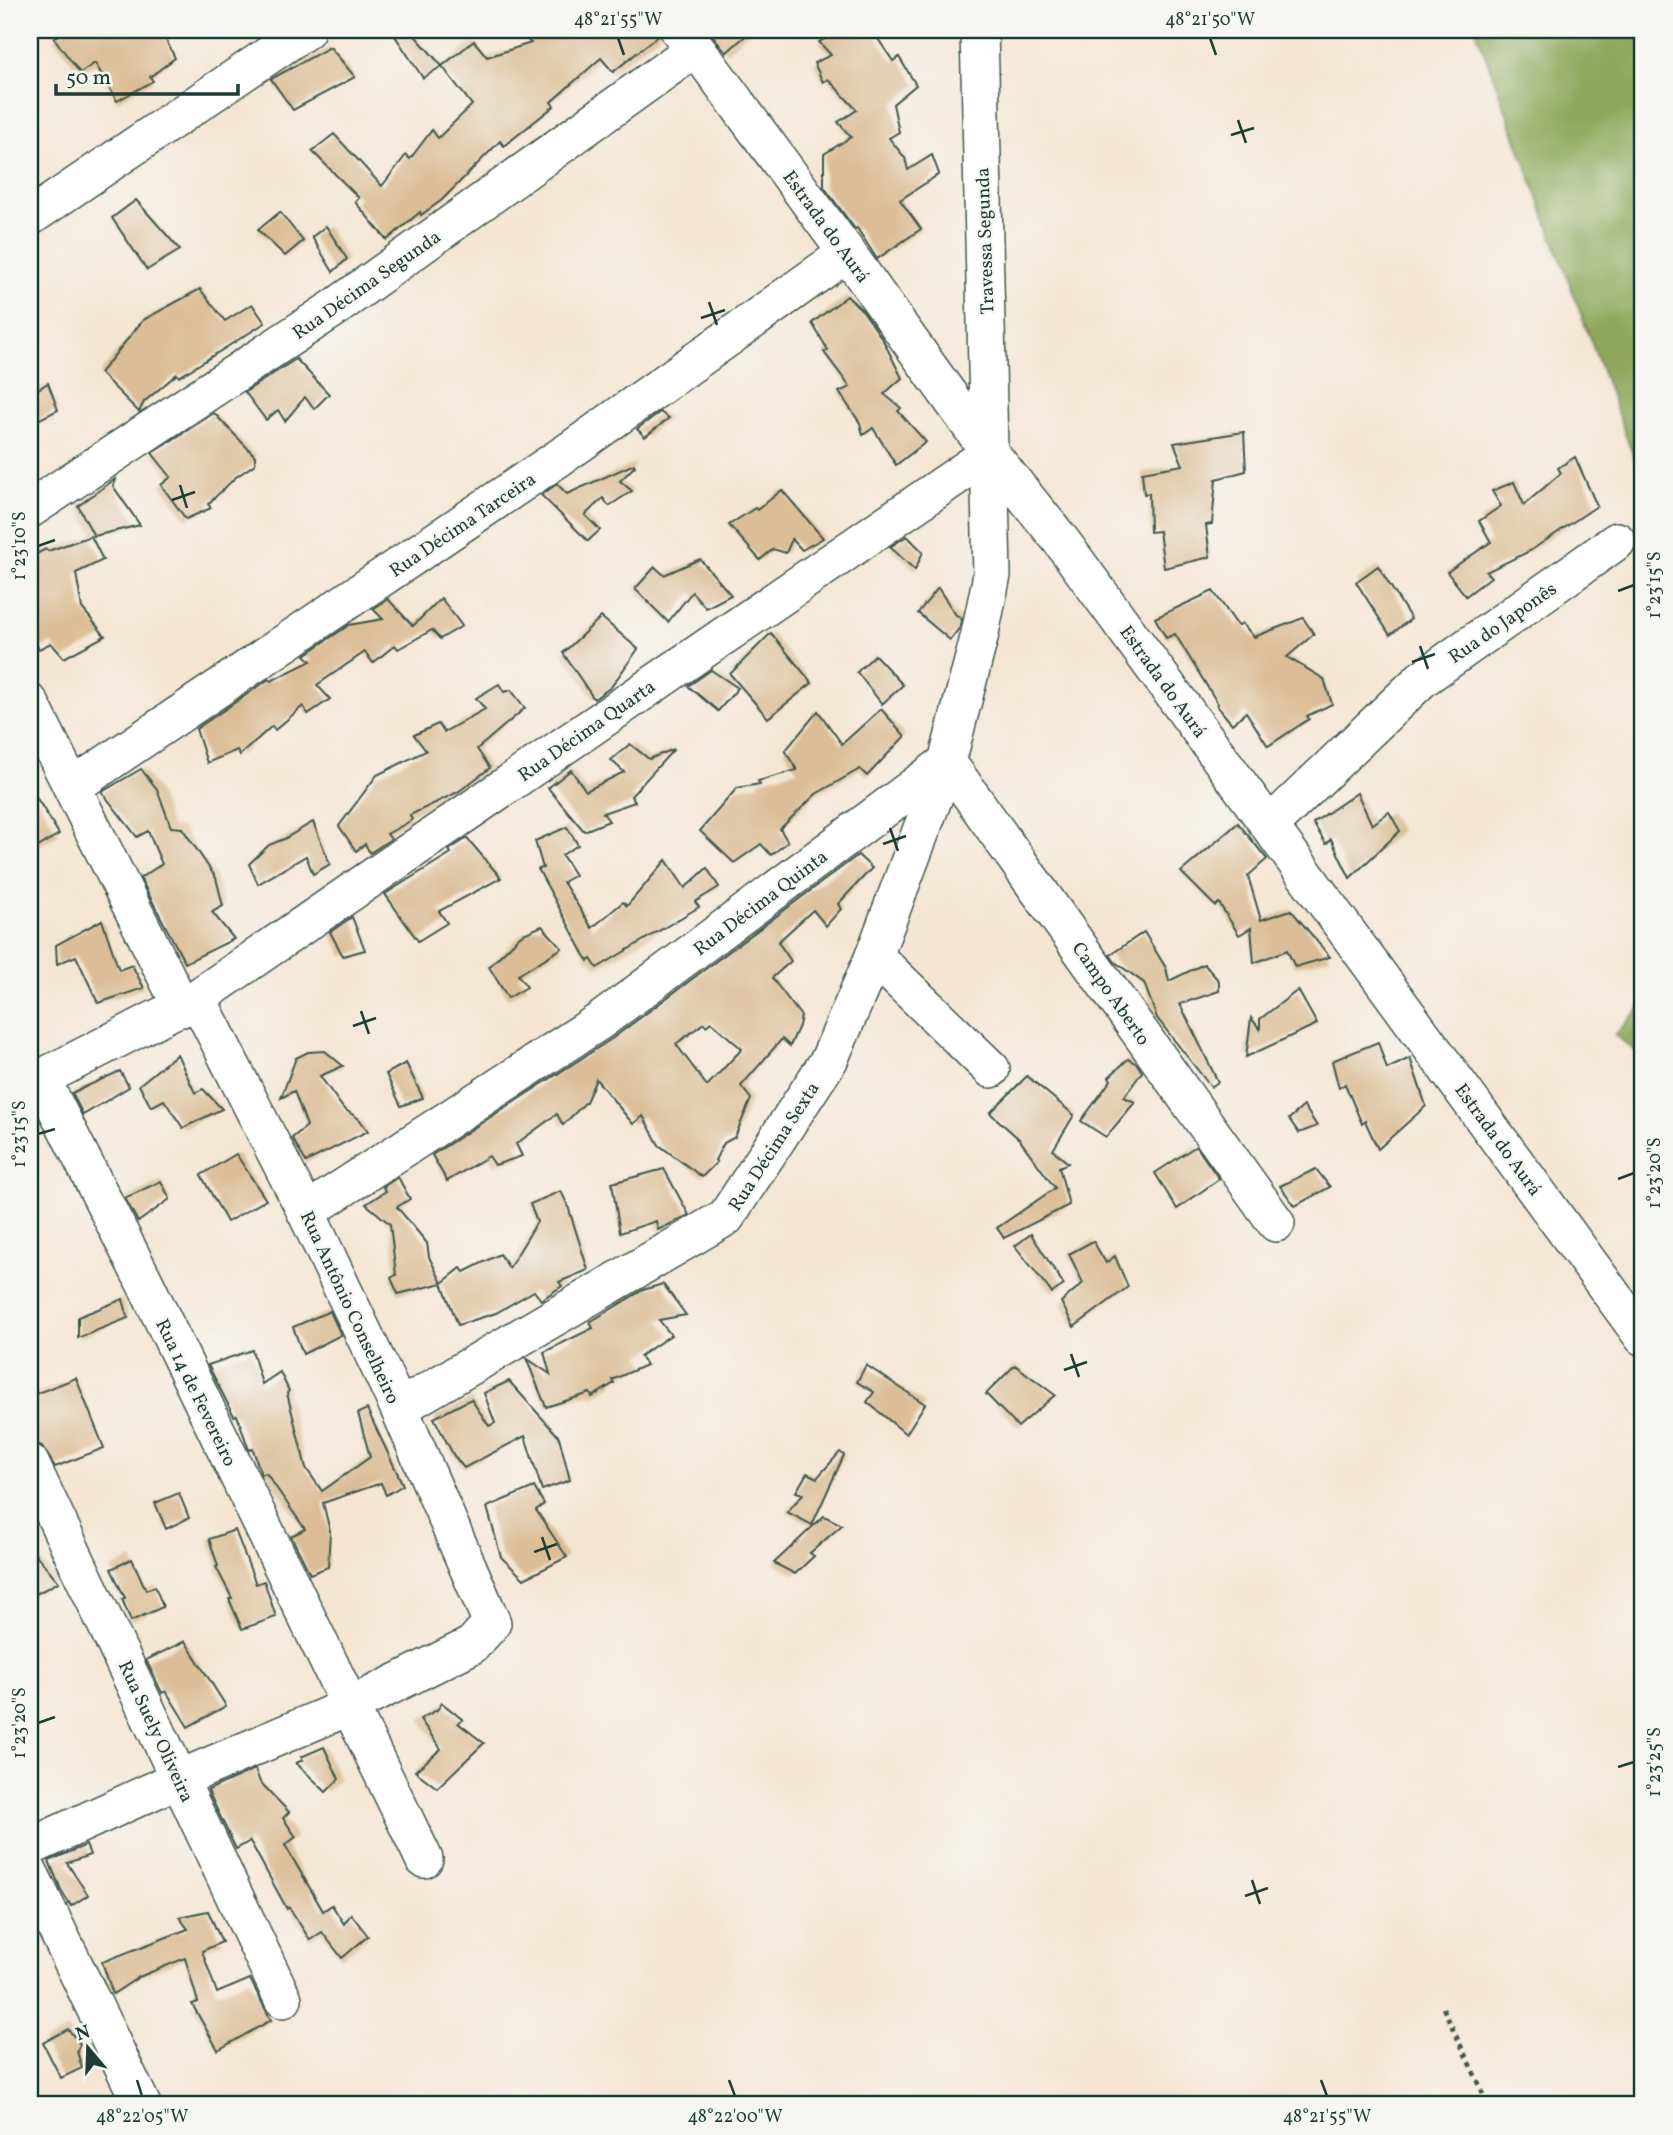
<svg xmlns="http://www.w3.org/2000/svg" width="1673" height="2135" font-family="Vollkorn,serif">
	<rect width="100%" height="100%" fill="#f6f6f2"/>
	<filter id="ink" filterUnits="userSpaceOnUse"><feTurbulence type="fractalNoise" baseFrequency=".0143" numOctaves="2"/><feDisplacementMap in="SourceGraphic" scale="14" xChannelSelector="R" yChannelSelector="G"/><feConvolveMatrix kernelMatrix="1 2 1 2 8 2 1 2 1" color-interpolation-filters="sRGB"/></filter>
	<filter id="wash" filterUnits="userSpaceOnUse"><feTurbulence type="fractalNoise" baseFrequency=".00686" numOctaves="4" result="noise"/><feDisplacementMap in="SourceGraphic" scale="28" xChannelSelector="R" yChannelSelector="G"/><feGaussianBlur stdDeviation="1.57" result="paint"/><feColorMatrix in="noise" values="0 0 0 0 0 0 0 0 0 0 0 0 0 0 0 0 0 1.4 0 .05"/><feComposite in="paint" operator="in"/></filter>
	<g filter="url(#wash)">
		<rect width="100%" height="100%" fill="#f4e6d3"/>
		<g fill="#8ea75a" stroke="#567247" stroke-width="2">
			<path d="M1476,30H1643V482Z"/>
			<path d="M1643,1005V1057L1615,1035Z"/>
		</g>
		<g id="blocks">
			<g fill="#dbbe97" fill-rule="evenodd">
				<path d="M66,30H161L175,58L150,77L153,81L117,101L95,63L80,73L54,38Z"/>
				<path d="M391,30H410L442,66L423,78Z"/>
				<path d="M517,30H659V35L613,72L601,58L551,102L554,106L504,146L500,141L442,200L421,215L420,212L387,240L355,202L359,198L312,151L334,134L382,186L406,155L410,159L432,130L438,138L472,105L442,66L474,41L487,57L531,43Z"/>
				<path d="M709,30H752L726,53Z"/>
				<path d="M841,30H872L893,61L899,57L916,85L893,104L899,132L889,138L905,158L908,170L932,155L939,174L900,200L921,229L877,259L857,228L855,229L824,187V154L851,137L838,122L857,110L828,79L823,82L814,63L831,55L819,42Z"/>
				<path d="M330,47L355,77L293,110L271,79Z"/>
				<path d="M136,200L180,250L147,270L112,218Z"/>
				<path d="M280,212L303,241L285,256L258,230Z"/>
				<path d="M326,226L347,259L333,272L312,237Z"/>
				<path d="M200,289L225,321L252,304L265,323L179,377L177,374L144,402L139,412L100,373L143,320Z"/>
				<path d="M847,296L863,311L883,340L902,378L884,394L901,408L898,411L926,442L896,465L873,428L863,435L860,423L839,392L850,387L824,352L828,350L812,323Z"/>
				<path d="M296,359L329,394L314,409L305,397L285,421L278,410L266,420L245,392Z"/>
				<path d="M48,383L58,410L30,424V394Z"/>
				<path d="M660,412L669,418L645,437L637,429Z"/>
				<path d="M214,413L255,456V464L236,477L208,504L211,508L186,519L161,485L171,477L152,453Z"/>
				<path d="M1244,432L1246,471L1216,479L1212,524L1206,525L1210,557L1164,568L1159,531L1150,532L1149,493L1144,494L1142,472L1183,465L1174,443Z"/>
				<path d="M1575,457L1597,506L1530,551L1486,572L1491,577L1466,596L1447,572L1491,542L1479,521L1501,506L1492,491L1514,482L1524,505L1561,473L1558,468Z"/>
				<path d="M634,464L635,466L620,481L632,491L609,506L603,498L585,515L600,530L588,541L541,495L557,484L567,494Z"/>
				<path d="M115,479L113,486L140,525L94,536L78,506Z"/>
				<path d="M782,490L823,538L802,550L792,539L786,553L773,549L760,560L729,525L755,508L757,510Z"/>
				<path d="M91,536L103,560L76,573L82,608L105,636L64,658L51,643L39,649L30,634V557L46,549L48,551Z"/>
				<path d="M907,536L923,552L915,570L890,547Z"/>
				<path d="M700,559L731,595L706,608L692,592L668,622L635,589L655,567L664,575Z"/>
				<path d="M1378,566L1411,619L1390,635L1356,582Z"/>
				<path d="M938,588L956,615L962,618L960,627L950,640L918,613Z"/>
				<path d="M1213,591L1238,626L1242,623L1254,637L1303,618L1314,634L1287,657L1324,679L1332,704L1307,716L1309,719L1268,746L1246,712L1232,724L1217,706L1218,704L1175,634L1166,638L1155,618Z"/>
				<path d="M441,598L462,626L440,639L432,630L398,649L395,645L373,663L365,652L317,685L330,699L308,714L303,706L275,730L272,726L240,755L237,750L207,763L196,729L269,679L271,681L311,661L305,655L349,625L383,619L373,609L388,599L413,626Z"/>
				<path d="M601,617L638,649L611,687L594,699L563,653Z"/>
				<path d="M771,633L812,683L768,718L730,674Z"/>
				<path d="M875,655L903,685L882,704L857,672Z"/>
				<path d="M711,670L738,688L718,711L688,686Z"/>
				<path d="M499,684L504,692L511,690L525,708L477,749L490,768L458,792L410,815L412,820L387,834L391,839L370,853L365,844L356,851L339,826L377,775L426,751L414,735L438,724L444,732L485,709L476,698Z"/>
				<path d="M881,709L905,736L867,776L860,769L816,794L780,829L788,842L771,855L761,844L734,863L700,831L737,788L760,784L758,781L797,770L785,751L818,711L842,744Z"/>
				<path d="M630,744L649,759L674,749L631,796L635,802L603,813L609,821L584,831L548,788L571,770L586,791L624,772L611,760Z"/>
				<path d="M141,769L157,789L171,827L182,828L216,878L223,906L212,912L234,939L185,963L140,878L162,864L148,831L137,837L102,792Z"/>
				<path d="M30,787L59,834L30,852Z"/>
				<path d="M1357,793L1372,825L1389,812L1400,831L1350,878L1331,839L1326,844L1313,823Z"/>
				<path d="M313,822L330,864L313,874L306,856L258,884L249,864L269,845L284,839Z"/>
				<path d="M1238,823L1267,859L1248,876L1261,920L1291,910L1330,957L1295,967L1287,950L1254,963L1251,928L1239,935L1219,903L1215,906L1181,872Z"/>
				<path d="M567,827L578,845L562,855L575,875L563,882L592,928L623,902L627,906L666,860L685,888L707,868L719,887L695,902L699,907L597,968L591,959L588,961L538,869L543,868L535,841Z"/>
				<path d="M467,838L501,878L439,911L447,923L418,941L385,894L451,853L449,850Z"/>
				<path d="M858,855L872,868L838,904L841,909L826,926L813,910L778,942L791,961L772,978L801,1016L799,1026L790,1046L782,1039L741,1086L751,1099L735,1137L724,1143L715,1160L717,1162L702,1177L659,1145L643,1116L633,1124L596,1079L586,1102L563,1125L557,1114L516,1144L522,1156L495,1165L489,1156L447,1181L432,1155L613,1038ZM711,1022L742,1049L707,1086L676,1044L704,1023L706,1026Z"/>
				<path d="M352,917L365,950L343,956L330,932Z"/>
				<path d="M102,920L119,970L132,965L144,988L98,1003L76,956L57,964L56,945Z"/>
				<path d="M542,926L562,948L518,975L527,987L508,998L489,967L521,935Z"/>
				<path d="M1144,932L1166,968L1169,981L1204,964L1219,981V991L1180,1004L1218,1082L1211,1087L1157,1018L1144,983L1115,962L1110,955Z"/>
				<path d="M1298,990L1317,1024L1246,1057L1251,1018L1260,1029V1019Z"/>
				<path d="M1378,1042L1387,1069L1410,1058L1426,1106L1378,1149L1365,1121L1362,1124L1345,1084L1339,1088L1332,1061Z"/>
				<path d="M325,1051L343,1066L320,1076L343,1108L359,1119L368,1131L306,1162L292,1138L307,1126L294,1091L281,1098L296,1058L308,1052Z"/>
				<path d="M177,1054L195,1093L203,1089L222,1109L183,1128L164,1100L151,1107L139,1085Z"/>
				<path d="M1128,1059L1137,1064L1142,1072L1124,1097L1135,1102L1106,1137L1081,1121L1111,1080L1109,1077Z"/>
				<path d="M406,1063L423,1098L401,1106L386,1074Z"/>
				<path d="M120,1071L129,1087L83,1115L72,1093Z"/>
				<path d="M1027,1076L1074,1115L1053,1150L1068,1163L1059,1167L1069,1205L1004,1238L997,1228L1055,1188L1019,1139L990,1113Z"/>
				<path d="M1304,1106L1317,1126L1299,1133L1289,1119Z"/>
				<path d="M1196,1146L1219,1179L1177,1209L1155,1173Z"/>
				<path d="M236,1154L266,1200L227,1222L201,1175Z"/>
				<path d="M664,1169L689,1215L658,1230L656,1221L620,1233L612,1183Z"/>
				<path d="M1316,1169L1330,1187L1295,1206L1280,1186Z"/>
				<path d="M398,1177L410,1199L397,1207L427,1243L429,1257L442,1283L398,1294L391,1278L396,1275L390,1224L366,1204L386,1191L383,1187Z"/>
				<path d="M161,1181L170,1199L138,1222L125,1198Z"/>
				<path d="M561,1191L568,1206L588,1270L559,1282L562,1286L541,1300L534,1291L496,1313L458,1325L442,1283L461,1268L464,1272L500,1254L509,1268L537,1222L530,1204Z"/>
				<path d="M1031,1234L1064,1285L1052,1293L1015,1246Z"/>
				<path d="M1093,1241L1106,1263L1115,1256L1128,1287L1074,1327L1061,1302L1083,1283L1069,1254Z"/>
				<path d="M663,1284L686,1315L659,1320L671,1335L640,1356L646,1365L612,1380L614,1383L592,1397L590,1393L546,1407L526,1358L550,1374L544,1352L593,1328L590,1322L643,1290Z"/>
				<path d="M123,1299L128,1318L78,1338V1317Z"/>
				<path d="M330,1311L341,1335L303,1354L293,1327Z"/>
				<path d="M252,1350L262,1384L280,1372L289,1391L287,1393L306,1468L322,1491L370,1457L358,1413L367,1409L403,1485L386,1495L381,1483L323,1503L330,1531L328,1567L310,1574L291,1536L305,1529L266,1473L261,1475L253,1449L249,1450L237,1415L234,1416L208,1365Z"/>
				<path d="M866,1365L925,1404L906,1434L867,1402L874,1392L857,1382Z"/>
				<path d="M1015,1365L1055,1395L1018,1427L986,1394Z"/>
				<path d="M76,1378L104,1448L55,1467L42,1446L31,1442L30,1396Z"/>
				<path d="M509,1381L559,1437L570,1480L542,1490L525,1436L464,1468L454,1456L434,1418L471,1399L489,1426L495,1423L484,1393Z"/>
				<path d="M840,1452L844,1455L812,1525L787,1512L803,1494L796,1492L807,1473L817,1478Z"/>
				<path d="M534,1487L544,1504L536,1510L567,1557L524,1579L501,1557L487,1507Z"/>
				<path d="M179,1493L189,1518L166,1529L155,1503Z"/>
				<path d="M824,1516L842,1525L810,1553L814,1556L795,1574L774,1563Z"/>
				<path d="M235,1530L256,1584L264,1581L276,1617L242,1629L229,1599L232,1598L216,1567L218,1566L209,1539Z"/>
				<path d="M30,1548L59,1582L30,1597Z"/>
				<path d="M132,1559L146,1590L155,1586L163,1607L131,1621L122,1599L125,1598L111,1569Z"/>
				<path d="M185,1641L226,1706L188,1727L166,1691L162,1693L146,1660Z"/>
				<path d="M442,1703L463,1720L458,1723L484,1743L437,1788L415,1771L441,1749L420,1719L437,1710Z"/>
				<path d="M324,1747L339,1779L326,1792L296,1763L303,1760L301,1757Z"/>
				<path d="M255,1769L260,1782L289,1812L283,1818L296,1837L285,1845L323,1911L332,1905L344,1924L351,1914L368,1936L342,1958L322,1932L310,1940L289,1907L287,1909L250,1841L236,1849L209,1793L208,1790Z"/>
				<path d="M86,1845L90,1855L67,1863L88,1895L71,1906L61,1890L49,1861Z"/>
				<path d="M208,1911L222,1942L202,1951L217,1993L250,1979L271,2020L218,2050L192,2004L198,2002L185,1958L139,1977L113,1994L102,1962L188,1929L179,1917Z"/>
				<path d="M68,2029L80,2044L77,2051L82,2068L61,2078L43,2043Z"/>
			</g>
		</g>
	</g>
	<g filter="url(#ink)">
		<use href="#blocks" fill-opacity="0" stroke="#3f564c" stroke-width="2"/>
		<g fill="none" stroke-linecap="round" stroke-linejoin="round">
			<g stroke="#3f564c" stroke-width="40">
				<g id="minor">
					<path d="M679,30L696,48L847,253L990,453L1062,542L1643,1337"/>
					<path d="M30,217L306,30"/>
					<path d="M30,509L333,309L696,48"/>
					<path d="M30,703L182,1008"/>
					<path d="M947,762L1276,1223"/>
					<path d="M72,787L575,447L847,253"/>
					<path d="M1270,825L1422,679L1617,541"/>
					<path d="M874,956L991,1069"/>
					<path d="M41,1078L145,1283L424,1859"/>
					<path d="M30,1084L197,998L990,453"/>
					<path d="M306,1212L600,1021L947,762"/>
					<path d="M399,1408L726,1217L829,1060L874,956L947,762L979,638L992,575L979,30"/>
					<path d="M30,1463L283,1999"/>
					<path d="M30,1847L179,1779L348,1707L472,1645L492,1623L399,1408L306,1212L197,998"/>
					<path d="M30,1874L142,2105"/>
				</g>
			</g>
			<g stroke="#3f564c" stroke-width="4.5" stroke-dasharray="5 5" stroke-linecap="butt">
				<path d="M1443,2008L1481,2088L1486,2105"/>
				<path d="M1636,2105L1643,2103"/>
			</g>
			<use href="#minor" stroke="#fff" stroke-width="37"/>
		</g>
	</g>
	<path fill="none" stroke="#1f3d34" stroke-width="2.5" d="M618,38L624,55M1210,38L1216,55M1238,120L1246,143M1231,135L1254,128M709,302L717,325M701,318L725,310M180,485L187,508M172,500L195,492M38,546L55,540M1618,591L1634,585M1420,646L1428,669M1412,662L1435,654M890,828L898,851M883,844L906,836M361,1011L369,1034M353,1026L376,1018M38,1134L55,1129M1618,1179L1634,1173M1071,1354L1079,1377M1064,1370L1087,1362M542,1537L550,1560M534,1552L557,1544M38,1723L55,1717M1618,1767L1634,1762M1252,1880L1260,1904M1245,1896L1268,1888M137,2080L142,2096M729,2080L735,2096M1321,2080L1327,2096"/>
	<g text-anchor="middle" stroke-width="5" stroke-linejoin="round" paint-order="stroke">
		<g font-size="19" fill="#1f3d34" stroke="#f6f6f2">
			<text transform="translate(827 226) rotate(54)" y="7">Estrada do Aurá</text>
			<text transform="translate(984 241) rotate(-92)" y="7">Travessa Segunda</text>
			<text transform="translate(366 284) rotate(-35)" y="7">Rua Décima Segunda</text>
			<text transform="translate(462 524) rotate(-34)" y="7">Rua Décima Tarceira</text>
			<text transform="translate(1502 622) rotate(-35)" y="7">Rua do Japonês</text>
			<text transform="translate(1164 681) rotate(54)" y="7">Estrada do Aurá</text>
			<text transform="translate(586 730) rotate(-35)" y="7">Rua Décima Quarta</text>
			<text transform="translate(760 902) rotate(-37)" y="7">Rua Décima Quinta</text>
			<text transform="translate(1112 993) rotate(55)" y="7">Campo Aberto</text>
			<text transform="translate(1499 1139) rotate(54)" y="7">Estrada do Aurá</text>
			<text transform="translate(773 1146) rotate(-57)" y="7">Rua Décima Sexta</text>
			<text transform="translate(351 1307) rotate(65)" y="7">Rua Antônio Conselheiro</text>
			<text transform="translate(197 1392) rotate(64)" y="7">Rua 14 de Fevereiro</text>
			<text transform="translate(157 1731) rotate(65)" y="7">Rua Suely Oliveira</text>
		</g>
	</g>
	<rect width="1673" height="2135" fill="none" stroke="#f6f6f2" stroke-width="77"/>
	<g transform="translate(88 2048) rotate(341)" stroke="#f6f6f2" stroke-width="5" paint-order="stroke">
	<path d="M0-5L12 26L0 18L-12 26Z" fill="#1f3d34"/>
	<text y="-10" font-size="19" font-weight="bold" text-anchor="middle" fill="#1f3d34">N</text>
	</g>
	<path d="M56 84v10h182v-10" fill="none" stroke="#1f3d34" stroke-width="3.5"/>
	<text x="66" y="84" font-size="21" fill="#1f3d34" stroke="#f6f6f2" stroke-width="5" paint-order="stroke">50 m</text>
	<rect x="38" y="38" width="1596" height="2058" fill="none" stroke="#1f3d34" stroke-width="2.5"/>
	<g font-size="18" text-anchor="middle" fill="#1f3d34">
		<text x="618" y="25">48°21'55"W</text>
		<text x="1210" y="25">48°21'50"W</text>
		<text transform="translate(19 546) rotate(-90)" y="6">1°23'10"S</text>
		<text transform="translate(1654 585) rotate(-90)" y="6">1°23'15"S</text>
		<text transform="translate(19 1134) rotate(-90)" y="6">1°23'15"S</text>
		<text transform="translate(1654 1173) rotate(-90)" y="6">1°23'20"S</text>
		<text transform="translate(19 1723) rotate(-90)" y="6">1°23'20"S</text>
		<text transform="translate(1654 1762) rotate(-90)" y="6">1°23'25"S</text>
		<text x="142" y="2122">48°22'05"W</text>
		<text x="735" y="2122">48°22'00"W</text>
		<text x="1327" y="2122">48°21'55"W</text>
	</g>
</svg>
